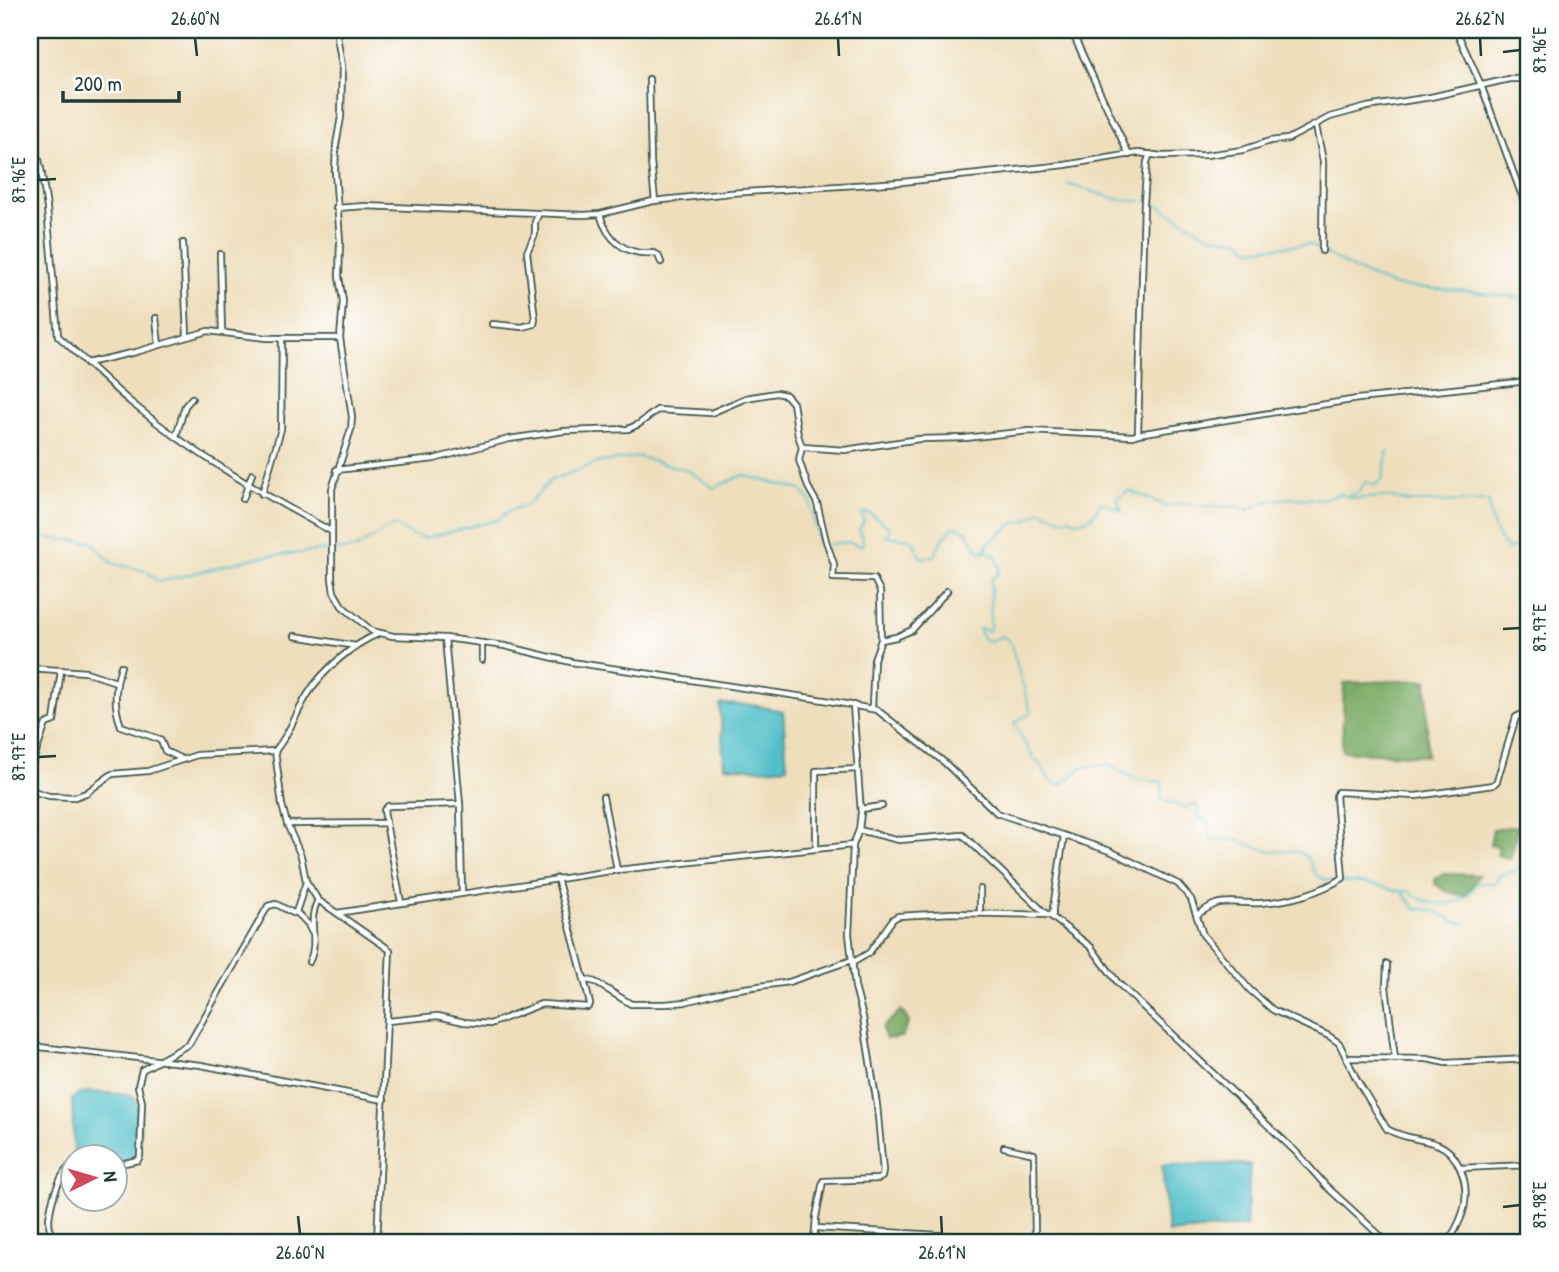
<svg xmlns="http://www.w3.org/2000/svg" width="1559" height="1272" font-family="'Patrick Hand',sans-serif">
	<rect width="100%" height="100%" fill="#fff"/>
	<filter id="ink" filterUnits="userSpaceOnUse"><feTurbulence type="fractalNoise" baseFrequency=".0143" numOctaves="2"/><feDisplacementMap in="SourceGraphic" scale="14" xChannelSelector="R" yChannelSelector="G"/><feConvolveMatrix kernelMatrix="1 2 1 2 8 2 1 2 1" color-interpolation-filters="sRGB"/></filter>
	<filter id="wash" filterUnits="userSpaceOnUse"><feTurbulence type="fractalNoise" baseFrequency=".00686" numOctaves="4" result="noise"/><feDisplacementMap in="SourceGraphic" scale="28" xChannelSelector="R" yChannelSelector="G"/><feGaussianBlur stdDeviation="1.57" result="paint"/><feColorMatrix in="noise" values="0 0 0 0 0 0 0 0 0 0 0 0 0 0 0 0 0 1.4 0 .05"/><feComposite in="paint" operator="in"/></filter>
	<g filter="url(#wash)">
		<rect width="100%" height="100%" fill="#eedebc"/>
		<g fill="#7cac66" stroke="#4e744d" stroke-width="2">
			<path d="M1427,680V756L1342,751L1344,683Z"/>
			<path d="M1519,826L1510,859L1497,855L1499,846L1490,845L1493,829Z"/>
			<path d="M1444,874L1479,875L1466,896L1448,892L1435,884V879Z"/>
			<path d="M901,1010L909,1022L901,1037L886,1039L882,1028Z"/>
		</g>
		<g fill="#52c0c9" stroke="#387e7e" stroke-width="2">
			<path d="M723,704L753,705L783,711L787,767L762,769L724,766L720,705Z"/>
			<path d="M90,1092L132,1095C143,1108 142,1143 135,1158L116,1163V1156H77L74,1152L72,1100L77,1095Z"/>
			<path d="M1250,1164L1246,1226L1168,1233L1162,1165Z"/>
		</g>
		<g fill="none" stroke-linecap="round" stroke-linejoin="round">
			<g stroke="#52c0c9" stroke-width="2">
				<path d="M1067,184L1120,200L1141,201"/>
				<path d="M1147,201H1151L1210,236L1241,240L1250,249L1310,244L1353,269L1394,286L1467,291L1529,299"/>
				<path d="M1347,496L1358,493L1366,481L1373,486L1382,480L1388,451"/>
				<path d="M30,534L48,538L92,542L112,563L146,571L159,582L258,557L329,550"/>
				<path d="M830,544L847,542L863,546L862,536L859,530L864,521L862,514L868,512L889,527L890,533L885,536L912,539L921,558L934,556L942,540L954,526C967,530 972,536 976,548L985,552L988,543C1002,537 1010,519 1027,521L1041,510L1061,519L1071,518L1075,521C1090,521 1095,515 1101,502L1121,510L1117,499L1129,490C1141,498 1154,498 1166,507C1184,502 1187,505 1204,506C1220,506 1233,505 1248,510C1268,496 1296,498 1319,499C1326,499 1334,495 1341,494C1357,503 1368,496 1384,497C1394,497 1402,502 1411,502C1437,502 1463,501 1489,501C1489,517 1496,541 1509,550L1518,546L1529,533"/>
				<path d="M335,550L355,549L394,525L412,535L425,538L497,520L510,510L527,505L551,480L600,462L639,457L687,470L714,488L743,475L801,490L810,500L819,544H825"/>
				<path d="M987,551L996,556L1000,568L997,575L991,579L990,628L988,631L980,628L979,631L983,638L990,642L1002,636L1010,641L1031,713L1014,723L1033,758L1040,764L1052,783L1062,784L1082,767L1108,765L1138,780L1162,782V800L1185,808L1196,804L1199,813L1197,816L1207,822L1208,833L1213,840C1221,840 1229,839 1236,840C1248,843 1260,850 1273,851C1283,852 1291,848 1301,853C1317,861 1304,875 1331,881"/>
				<path d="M1340,882C1356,880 1386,887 1402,892L1415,908L1436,911L1453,921L1466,924"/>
				<path d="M1403,891H1409C1422,904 1450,909 1465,897C1470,893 1473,888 1477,883H1494L1502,874L1515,871L1529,861"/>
			</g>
		</g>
	</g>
	<g filter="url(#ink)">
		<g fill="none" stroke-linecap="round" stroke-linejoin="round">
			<g stroke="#3e5548" stroke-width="8">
				<g id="minor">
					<path d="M336,30L342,66L341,117L336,145L335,171L340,241L339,277L343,301L340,338L352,417L351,429L332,489V579L334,592L342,606L372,631L393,636L445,638L505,646L571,662L824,700L877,710L944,762L997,813L1110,851L1178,884L1191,899L1203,935L1250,990L1273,1010L1329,1036L1339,1043L1357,1080L1387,1129C1403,1139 1422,1138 1439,1145C1458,1153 1468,1181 1465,1202C1464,1214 1455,1231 1448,1242"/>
					<path d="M1071,30L1129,155"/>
					<path d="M1456,30L1481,85L1529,215"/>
					<path d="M649,79L651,162L655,201"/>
					<path d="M1316,126L1323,161L1322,251"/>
					<path d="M30,153L39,160L41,169L47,208L58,336C83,358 107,383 133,404C194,454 262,494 331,531"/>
					<path d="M336,208L365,206L583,215L600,214L653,201L730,193L902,182L1065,165L1138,153L1162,156L1206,155L1243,150L1270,141L1288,139L1330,117L1367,107L1431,97L1509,79H1529"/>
					<path d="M600,214C607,240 626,256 654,253L658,255L661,262"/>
					<path d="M183,243L187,336"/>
					<path d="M220,254L222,333"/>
					<path d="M156,318L159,345"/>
					<path d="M492,324L522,327L534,324L535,319L527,252L535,234V222L538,215"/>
					<path d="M87,363L136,352L208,331L267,338H340"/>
					<path d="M1138,434L1358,399L1529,381"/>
					<path d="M176,436L185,406L192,398"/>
					<path d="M802,447L845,450L919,439L965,438L1029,431L1133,436L1138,434L1144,203L1147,162L1150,154"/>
					<path d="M336,470L434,459L509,439L564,431L628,429L639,424L657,410L711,413L746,398L776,393L786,395L793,403L798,435L802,447L799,460L808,487L817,503L826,541L834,564L833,578L874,579L880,591L881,640L874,659L872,708"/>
					<path d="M262,494L281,429L282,338"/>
					<path d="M243,499L252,474"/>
					<path d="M295,636L356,646"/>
					<path d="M881,640L896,637L912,630L947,591"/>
					<path d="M482,643V660"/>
					<path d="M121,666C115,687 113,705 121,726L156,738L161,741L165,751L180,758"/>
					<path d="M30,668L86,672L116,682"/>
					<path d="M275,751L282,805L287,824L301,856L306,881L318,900L390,950L377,1242"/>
					<path d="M30,769L46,724L54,721L61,670"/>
					<path d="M30,790L49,796L75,797L86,793L112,774L148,771L197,755L275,751C290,733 296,713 308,694C322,671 353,644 378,634"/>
					<path d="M603,797L617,870"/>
					<path d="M460,804L462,893"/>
					<path d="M861,809L882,806"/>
					<path d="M386,823L384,810L388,806L460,804L445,638"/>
					<path d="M287,824L386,823L401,902"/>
					<path d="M859,830L899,840L963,835L1047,915"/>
					<path d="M816,848V771L858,769"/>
					<path d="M557,878L584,979"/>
					<path d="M296,912L308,924L311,931"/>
					<path d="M337,913L617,870L853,845"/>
					<path d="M980,913V889"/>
					<path d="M1053,913L1052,917L1091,947L1118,983L1296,1152L1326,1186L1387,1242"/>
					<path d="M1197,915C1203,911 1210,906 1216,904C1227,900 1248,904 1260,903C1290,901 1318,893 1343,878L1336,796L1338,792L1416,796L1493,785L1497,781L1516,717L1529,711"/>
					<path d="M309,962C320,942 306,922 318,900"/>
					<path d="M852,963L869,953L893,919L898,916L952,913L1052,915L1064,836"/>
					<path d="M1387,964L1386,987L1395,1059"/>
					<path d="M388,1021L438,1016L464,1022L490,1024L541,1004L588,1007L590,1004L584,979L595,982L631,1004H666L685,1002L731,990L789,982L852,960"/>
					<path d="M30,1046L201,1065L384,1100"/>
					<path d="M1347,1058L1427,1059L1446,1063L1529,1059"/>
					<path d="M1004,1147L1034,1154L1035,1241"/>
					<path d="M116,1165L138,1160L140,1156L142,1102L138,1086L142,1070L189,1044L268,906L276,904L293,913L296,912L306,882"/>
					<path d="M1460,1168L1529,1165"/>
					<path d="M816,1228L1063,1242"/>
					<path d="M51,1242C51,1235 49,1227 49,1219C51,1202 59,1172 74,1163"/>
					<path d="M814,1242L816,1217L823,1181L878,1179L882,1177L883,1171L877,1105L863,1017L855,987L849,934L853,845L859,830L861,813L853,705"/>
					<path d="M883,1242L884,1233"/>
				</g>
			</g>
			<use href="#minor" stroke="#fff" stroke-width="4.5"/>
		</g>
	</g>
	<path fill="none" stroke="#1f3d34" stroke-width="2.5" d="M195,38L197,56M838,38L839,56M1480,38L1481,56M1503,52L1520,50M38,180L56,179M1503,629L1520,628M38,757L56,756M1503,1207L1520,1205M298,1216L300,1234M941,1216L942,1234"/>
	<rect width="1559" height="1272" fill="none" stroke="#fff" stroke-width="77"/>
	<g transform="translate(94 1178) rotate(85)"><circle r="33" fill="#ffffff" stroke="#a5b1ae" stroke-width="2"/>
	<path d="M0-5L12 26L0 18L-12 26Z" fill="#d1495b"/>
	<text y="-10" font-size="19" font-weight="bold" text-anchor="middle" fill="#1f3d34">N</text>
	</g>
	<path d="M63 91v10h116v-10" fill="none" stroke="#1f3d34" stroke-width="3.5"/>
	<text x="74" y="91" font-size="21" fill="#1f3d34" stroke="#ffffff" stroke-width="5" paint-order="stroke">200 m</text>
	<rect x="38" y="38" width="1482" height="1196" fill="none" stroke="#1f3d34" stroke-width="2.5"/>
	<g font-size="18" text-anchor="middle" fill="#1f3d34">
		<text x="195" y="25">26.60°N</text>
		<text x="838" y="25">26.61°N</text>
		<text x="1480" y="25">26.62°N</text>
		<text transform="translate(1540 50) rotate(-90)" y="6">87.96°E</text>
		<text transform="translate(19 180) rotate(-90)" y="6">87.96°E</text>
		<text transform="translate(1540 628) rotate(-90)" y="6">87.97°E</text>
		<text transform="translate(19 757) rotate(-90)" y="6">87.97°E</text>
		<text transform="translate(1540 1205) rotate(-90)" y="6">87.98°E</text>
		<text x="300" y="1259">26.60°N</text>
		<text x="942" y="1259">26.61°N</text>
	</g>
</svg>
